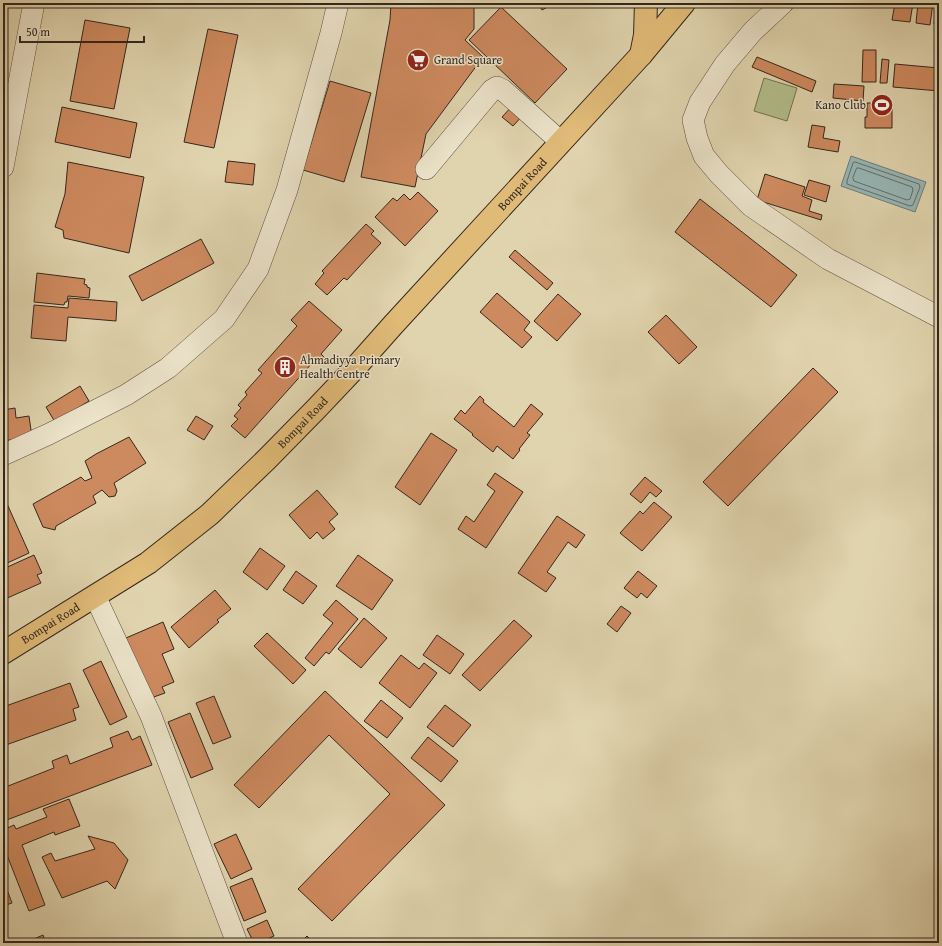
<svg xmlns="http://www.w3.org/2000/svg" width="942" height="946" font-family="'Gentium Book Plus',serif">
	<rect width="100%" height="100%" fill="#e0d4ae"/>
	<filter id="stains"><feTurbulence type="fractalNoise" baseFrequency=".005" numOctaves="4"/><feColorMatrix values="0 0 0 0 .2 0 0 0 0 .09 0 0 0 0 .02 0 0 0 .5 -.17"/></filter>
	<radialGradient id="worn" r=".72"><stop offset=".6" stop-color="#630" stop-opacity="0"/><stop offset="1" stop-color="#630" stop-opacity=".3"/></radialGradient>
	<path fill="#b2bd8a" stroke="#737254" d="M764,78L797,88L787,121L754,111Z"/>
	<path fill="#97b6b5" stroke="#6f7d79" d="M851,156L926,182L915,212L841,186Z"/>
	<g fill="none" stroke-linecap="round" stroke-linejoin="round">
		<g stroke="#666e6a" stroke-width="1">
			<path d="M855,162L919,184L920,187L913,205L910,206L847,184V181L853,163Z"/>
			<path d="M857,168H859L912,187L913,190L910,199L907,200L854,181L853,178Z"/>
		</g>
	</g>
	<g fill="#ce8a5f" stroke="#34271f">
		<path d="M391,3H452L474,4V29L465,40L483,57L426,134L415,187L361,177L390,20Z"/>
		<path d="M538,3H555L542,10Z"/>
		<path d="M895,3H913L910,22L892,20Z"/>
		<path d="M918,3H933L930,25L916,23Z"/>
		<path d="M936,3H939V25L934,24Z"/>
		<path d="M501,7L567,69L535,103L469,40Z"/>
		<path d="M85,20L130,28L114,109L70,101Z"/>
		<path d="M208,29L238,35L214,148L184,142Z"/>
		<path d="M863,50H876V82H862Z"/>
		<path d="M757,57L816,81L812,92L752,67Z"/>
		<path d="M882,59L889,60L887,83H880Z"/>
		<path d="M895,64L939,68V91L893,87Z"/>
		<path d="M330,81L371,93L344,182L303,170Z"/>
		<path d="M834,84L864,86L863,101L833,98Z"/>
		<path d="M867,103H892V128H865V117H867Z"/>
		<path d="M514,104L525,113L513,126L502,117Z"/>
		<path d="M62,107L137,123L130,158L55,142Z"/>
		<path d="M812,125L825,127L823,138L840,141L838,152L808,147Z"/>
		<path d="M228,161L255,164L253,185L225,182Z"/>
		<path d="M68,162L144,177L129,253L64,238L63,230L55,227L65,194Z"/>
		<path d="M765,174L805,187L802,196L812,200L809,211L822,215L821,220L757,200Z"/>
		<path d="M809,180L830,186L826,202L804,195Z"/>
		<path d="M418,192L438,211L405,246L375,217L393,198L397,201L404,194L410,200Z"/>
		<path d="M700,199L797,275L771,307L675,232Z"/>
		<path d="M366,224L374,231L371,234L381,243L347,280L344,278L327,295L315,284L324,273L322,271Z"/>
		<path d="M201,239L214,263L142,301L129,276Z"/>
		<path d="M515,250L553,283L547,290L509,257Z"/>
		<path d="M37,273L85,279L84,284L87,285V287L90,288L89,298L68,296L67,302H65L64,305L34,302Z"/>
		<path d="M497,293L530,322L524,330L532,337L522,348L480,312Z"/>
		<path d="M558,294L581,314L557,341L534,321Z"/>
		<path d="M69,298L117,302L116,321L68,317L66,341L31,338L34,305L68,308Z"/>
		<path d="M309,301L342,330L321,354L325,358L318,365L314,361L245,438L231,426L238,419L234,416L241,408L238,405L247,395L245,392L262,373L258,370L297,326L291,320Z"/>
		<path d="M666,315L697,347L679,364L648,332Z"/>
		<path d="M813,368L838,392L728,506L703,482Z"/>
		<path d="M80,386L89,401L55,422L46,407Z"/>
		<path d="M480,396L484,400L483,402L514,427L531,404L543,414L527,433L530,435L519,449L520,450L513,459L497,446L493,452L472,435L473,434L454,419L461,410L465,414Z"/>
		<path d="M15,408L16,418L29,416L32,437L3,441V410Z"/>
		<path d="M196,416L213,426L204,440L187,430Z"/>
		<path d="M431,433L457,450L420,505L395,487Z"/>
		<path d="M129,437L146,463L114,483L117,491L115,496L109,497L102,490L93,496L96,503L56,526L55,530L43,527L33,504L81,477L85,481L92,478L85,461L96,454Z"/>
		<path d="M495,473L523,492L486,548L458,529L466,516L474,522L495,491L487,485Z"/>
		<path d="M645,477L662,491L656,497L650,492L641,503L630,494Z"/>
		<path d="M317,490L338,514L329,522L335,529L323,539L317,532L310,539L289,515Z"/>
		<path d="M4,497L29,553L3,565V498Z"/>
		<path d="M654,502L672,517L642,551L620,533L640,511L643,514Z"/>
		<path d="M557,516L585,535L576,548L568,542L547,572L556,578L546,592L518,573Z"/>
		<path d="M260,548L285,566L267,590L243,572Z"/>
		<path d="M34,555L42,573L37,575L41,583L3,600V569Z"/>
		<path d="M358,555L393,580L372,610L336,586Z"/>
		<path d="M296,571L317,586L303,604L283,590Z"/>
		<path d="M638,571L657,586L647,598L641,593L637,598L624,588Z"/>
		<path d="M215,590L231,609L217,620L219,622L189,648L171,627Z"/>
		<path d="M336,600L358,619L329,654L326,652L314,666L305,658L333,623L323,615Z"/>
		<path d="M621,606L631,613L617,632L607,624Z"/>
		<path d="M364,618L387,638L361,668L338,649Z"/>
		<path d="M514,620L532,636L480,691L462,675Z"/>
		<path d="M163,622L174,649L162,654L174,682L162,687L165,693L151,698L126,638Z"/>
		<path d="M267,633L306,670L293,684L254,646Z"/>
		<path d="M437,635L464,654L450,674L423,655Z"/>
		<path d="M401,655L419,669L424,663L437,673L410,708L379,683Z"/>
		<path d="M101,661L127,717L110,725L83,670Z"/>
		<path d="M70,683L79,707L73,709L76,720L3,746V707Z"/>
		<path d="M325,691L445,805L332,921L298,889L390,794L329,735L259,808L234,785Z"/>
		<path d="M214,696L231,737L213,744L196,703Z"/>
		<path d="M381,700L403,718L387,738L364,721Z"/>
		<path d="M445,705L471,725L453,747L427,727Z"/>
		<path d="M190,713L213,769L191,778L168,722Z"/>
		<path d="M128,731L132,740L140,736L152,765L4,821L3,788L54,768L52,761L67,755L70,764L113,747L110,738Z"/>
		<path d="M428,737L458,761L441,782L411,758Z"/>
		<path d="M69,799L80,826L55,835L54,832L22,845L45,905L29,911L3,845V830L14,825L16,829L47,817L43,809Z"/>
		<path d="M236,834L252,869L231,879L214,844Z"/>
		<path d="M88,836L114,843L128,860L115,889L107,881L62,898L42,857L51,853L55,861L95,849Z"/>
		<path d="M252,878L266,912L244,921L230,887Z"/>
		<path d="M3,879L12,903L3,906Z"/>
		<path d="M267,920L274,936L258,943H254L247,929Z"/>
		<path d="M43,935L45,940L49,938L51,943H25Z"/>
		<path d="M307,936L314,943H300Z"/>
	</g>
	<g fill="none" stroke-linecap="round" stroke-linejoin="round">
		<g stroke="#5f5243" stroke-width="22">
			<g id="minor">
				<path d="M783,3L753,31L725,64L700,102L693,120L697,138L704,156L719,174L751,206L828,259L939,317"/>
				<path d="M3,167L34,3"/>
				<path d="M426,169L492,90L497,87L503,90L561,142"/>
				<path d="M3,455L49,434L126,395L168,368L224,319L258,269L287,190L331,33L338,3"/>
				<path d="M95,596L151,716L237,943"/>
			</g>
		</g>
		<g stroke="#34271f" stroke-width="24">
			<g id="major">
				<path d="M641,55L645,35L646,3"/>
				<path id="s1" d="M3,653L148,563L210,514L267,459L317,408L354,369L393,325L641,55L684,3"/>
			</g>
		</g>
		<use href="#minor" stroke="#ebe3ca" stroke-width="21"/>
		<use href="#major" stroke="#e0ba77" stroke-width="22"/>
	</g>
	<defs>
		<g id="supermarket-disc" transform="scale(1.15)"><circle r="9.5" fill="#8f2418" stroke="#ebe3ca"/><path d="M-6-5.5h2.5l.6 2H6L4.5 2H-2.5L-4.4-4H-6ZM-1.5 3.2a1.3 1.3 0 1 0 .1 0ZM3 3.2a1.3 1.3 0 1 0 .1 0Z" fill="#fff"/></g>
		<g id="stadium-disc" transform="scale(1.15)"><circle r="9.5" fill="#8f2418" stroke="#ebe3ca"/><path d="M0-5a6.5 5 0 1 0 0 10a6.5 5 0 1 0 0-10ZM-3.5-1.8h7v3.6h-7Z" fill="#fff"/></g>
		<g id="building-disc" transform="scale(1.15)"><circle r="9.5" fill="#8f2418" stroke="#ebe3ca"/><path d="M-4-6H4V6H1V3H-1V6H-4ZM-2.5-4.3h1.7v1.8h-1.7ZM.8-4.3h1.7v1.8H.8ZM-2.5-1h1.7V.8h-1.7ZM.8-1h1.7V.8H.8Z" fill="#fff"/></g>
	</defs>
	<g fill-rule="evenodd">
		<use href="#supermarket-disc" x="418" y="60"/>
		<use href="#stadium-disc" x="882" y="105"/>
		<use href="#building-disc" x="285" y="367"/>
	</g>
	<g text-anchor="middle" stroke-width="3" stroke-linejoin="round" paint-order="stroke">
		<g font-size="12" fill="#34271f" stroke="#ebe3ca" text-anchor="start">
			<text x="434" y="64">Grand Square</text>
			<text x="866" y="109" text-anchor="end">Kano Club</text>
			<text x="300" y="364">Ahmadiyya Primary<tspan x="300" dy="14">Health Centre</tspan></text>
		</g>
		<g font-size="12" fill="#34271f" stroke="#ebe3ca">
			<text dy="4" stroke="none"><textPath href="#s1" startOffset="704">Bompai Road</textPath></text>
			<text dy="4" stroke="none"><textPath href="#s1" startOffset="380">Bompai Road</textPath></text>
			<text dy="4" stroke="none"><textPath href="#s1" startOffset="56">Bompai Road</textPath></text>
		</g>
	</g>
	<rect width="942" height="946" fill="none" stroke="#e0d4ae" stroke-width="16"/>
	<rect x="4" y="4" width="934" height="938" fill="none" stroke="#34271f" stroke-width="2"/>
	<rect x="8" y="8" width="926" height="930" fill="none" stroke="#34271f"/>
	<path d="M20 36v6h124v-6" fill="none" stroke="#34271f" stroke-width="2"/>
	<text x="26" y="36" font-size="12" fill="#34271f" stroke="#ebe3ca" stroke-width="3" paint-order="stroke">50 m</text>
	<rect width="100%" height="100%" filter="url(#stains)"/>
	<rect width="100%" height="100%" fill="url(#worn)"/>
</svg>
